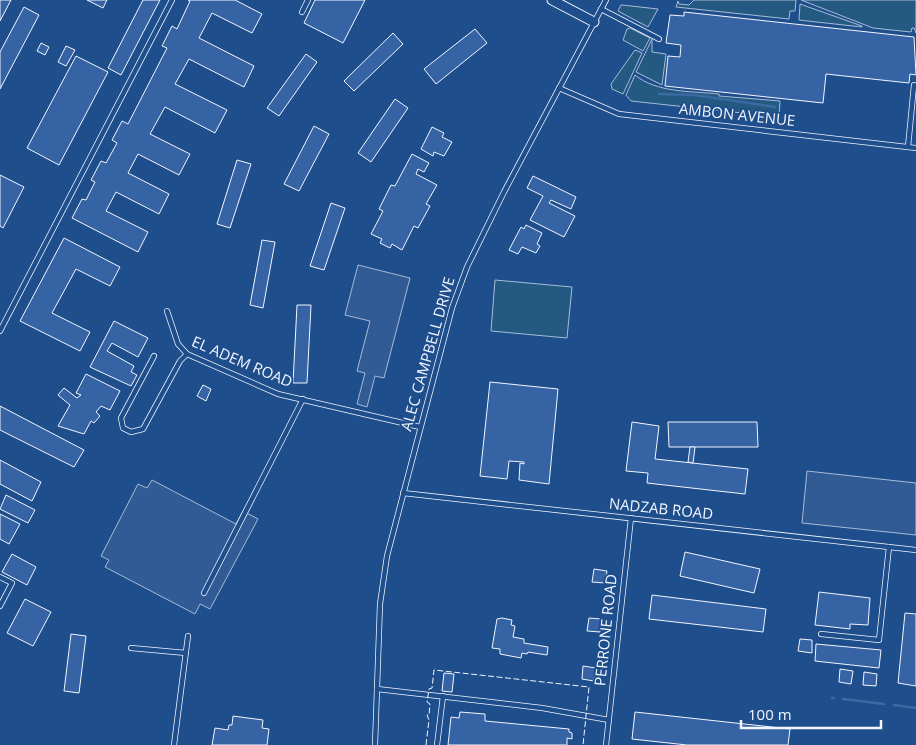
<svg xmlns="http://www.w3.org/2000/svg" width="916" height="745" font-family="'Open Sans',sans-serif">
	<rect width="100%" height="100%" fill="#1f4e8c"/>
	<g fill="#245a82" stroke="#a8bbd7">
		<path d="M694,0H796L795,11H790L789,19L676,7L678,1L679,4L689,5Z"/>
		<path d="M801,0H916V33L914,28H912L911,32L873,28Z"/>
		<path d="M800,4L862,26V27L799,20Z"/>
		<path d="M621,5H622L658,9L648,27L618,11Z"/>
		<path d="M630,28L650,38L643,51L623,40L627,29Z"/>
		<path d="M652,39V52L666,54L662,85L636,72Z"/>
		<path d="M635,50L642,53L623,94L612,89L611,84Z"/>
		<path d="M635,75C657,93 691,91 719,94V96L780,101L779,117L631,101L626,95Z"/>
		<path d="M495,280L572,287L567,338L491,331Z"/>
	</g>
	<g fill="#305b95" stroke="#a8bbd7">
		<path d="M358,265L410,278L384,378L375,376L367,407L357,404L365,373L357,371L370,321L345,315Z"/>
		<path d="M807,471L916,483V535L802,523Z"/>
		<path d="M152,480L236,524L243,511L258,519L210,609L200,604L195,614L105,567L109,560L101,556L138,484L147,488Z"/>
	</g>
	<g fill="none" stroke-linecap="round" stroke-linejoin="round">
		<g stroke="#3b69a3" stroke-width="2.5">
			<path d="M659,94L695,95L775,107"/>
			<path d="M832,698H834"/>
			<path d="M843,699L884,704"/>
			<path d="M894,705L916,708"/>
		</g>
	</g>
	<g fill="#3563a3" stroke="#f2f6ff">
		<path d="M0,0H11L0,21Z"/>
		<path d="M87,0H107L103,8Z"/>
		<path d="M143,0H160L121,75L108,68Z"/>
		<path d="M188,0H235L262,14L252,33L212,13L199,38L254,66L244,87L189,59L175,84L227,110L215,133L165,107L150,134L190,154L179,175L138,154L128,173L169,194L159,214L116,192L106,211L148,232L138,252L72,218L82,199L86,200L95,182L91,180L101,161L106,163L117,143L112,140L122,121L128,124L167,48L162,46L172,26L177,29L190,1Z"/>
		<path d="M315,0H365L343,43L304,23Z"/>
		<path d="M24,7L39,15L0,89V52Z"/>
		<path d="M684,12L914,37L916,75L910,74L909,83L826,74L823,103L665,86L668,56L680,57L681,45L666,43L670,15L684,16Z"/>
		<path d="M475,29L487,43L436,84L424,69Z"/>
		<path d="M393,33L403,44L354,91L344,81Z"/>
		<path d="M41,43L49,47L45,55L37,51Z"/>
		<path d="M66,46L75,50L66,66L58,62Z"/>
		<path d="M306,54L317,62L279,116L267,108Z"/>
		<path d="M76,56L108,72L59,165L27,148Z"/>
		<path d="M395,99L408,108L371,162L358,153Z"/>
		<path d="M314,126L329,134L299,191L284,184Z"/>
		<path d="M432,127L444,133L442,137L452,142L444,156L434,152L433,156L421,149Z"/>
		<path d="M412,154L429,163L424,172L418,169L416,174L437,185L426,204L430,206L418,228L414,226L402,250L392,244L390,248L380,243L382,239L371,234L383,211L379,209L391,185L395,186Z"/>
		<path d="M237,160L251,164L230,228L217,224Z"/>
		<path d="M0,175L24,187L3,228L0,226Z"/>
		<path d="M533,176L576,197L571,209L551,200L549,203L575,216L564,237L530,220L543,196L527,188Z"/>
		<path d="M331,203L345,208L324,270L310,266Z"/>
		<path d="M526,225L542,233L537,244L540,246L536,253L522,247L518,254L509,250L521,227L524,229Z"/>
		<path d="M64,238L120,267L110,286L76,269L52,313L90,332L80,351L20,321Z"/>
		<path d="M262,240L275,242L263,308L250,305Z"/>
		<path d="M297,305H311L307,383H293Z"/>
		<path d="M114,321L148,338L138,357L112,343L107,351L134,366L131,372L137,375L131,386L90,367Z"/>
		<path d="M86,374L120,391L110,410L101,406L96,412L100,416L94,423L91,421L84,434L58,426L70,405L58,395L64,388L77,398L81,395L76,393Z"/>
		<path d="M490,382L558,389L549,484L519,480L520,463L524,464V462L509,461L507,479L480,476Z"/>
		<path d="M203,385L211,389L206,401L197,396Z"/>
		<path d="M0,406L84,450L74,467L0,430Z"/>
		<path d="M632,422L659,426L655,459L748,469L745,494L647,483L648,473L626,471Z"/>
		<path d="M668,422H757L758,447H669Z"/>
		<path d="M690,447H695L693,463L688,462Z"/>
		<path d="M0,460L41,482L32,501L0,484Z"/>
		<path d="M6,495L35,510L28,523L0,509Z"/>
		<path d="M0,514L20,524L9,544L0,539Z"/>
		<path d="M685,552L760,569L754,593L680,576Z"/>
		<path d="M12,554L36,567L27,585L2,572Z"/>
		<path d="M594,569L607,571L605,583L592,582Z"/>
		<path d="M819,592L870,598L868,625L850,624V629L815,625Z"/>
		<path d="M652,595L766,609L763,632L649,619Z"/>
		<path d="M25,599L51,612L33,646L7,633Z"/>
		<path d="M905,613L916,614V686L898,683Z"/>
		<path d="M502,618L512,620L511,625L515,626L513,637L524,639V643L548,647L547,655L528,652L527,654L522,653L521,658L500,654V649L492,648L497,619Z"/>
		<path d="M589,618L601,619L600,632L587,631Z"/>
		<path d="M71,634L86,636L79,693L64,691Z"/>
		<path d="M800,639L812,640V653L798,651Z"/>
		<path d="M816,644L881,650L879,668L815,661Z"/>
		<path d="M583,666L596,668L594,681L582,679Z"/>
		<path d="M840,669L853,671L851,684L839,682Z"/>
		<path d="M864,672L877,674L876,686L863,685Z"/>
		<path d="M444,673L454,674L452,692L442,691Z"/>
		<path d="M460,712L485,714V721L569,729V732L572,733V739L567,738V745H448L451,717L459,718Z"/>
		<path d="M635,712L790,729L788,745H687L632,739Z"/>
		<path d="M233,716L263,720L262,728L269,729L267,745H212L215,728L228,730L229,725H232Z"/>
	</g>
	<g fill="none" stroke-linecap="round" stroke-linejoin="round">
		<g stroke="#f2f6ff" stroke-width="6">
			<g id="lane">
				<path d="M601,9L659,39"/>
				<path d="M302,12L308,0"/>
				<path d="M559,88L619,114L916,148"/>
				<path d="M908,147L914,85"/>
				<path d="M167,311L178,344L187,354L278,394L420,427"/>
				<path d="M0,331L172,0"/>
				<path d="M154,356L121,418L123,428L131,432L143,429L180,361L187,354"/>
				<path d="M403,493L916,550"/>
				<path d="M0,577L12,583L0,606"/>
				<path d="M204,593L303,399"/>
				<path d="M821,634L879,640L889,547"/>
				<path d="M131,648L186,653"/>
				<path d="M377,689L542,708L609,720"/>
				<path d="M174,745L188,636"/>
				<path d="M375,745L380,604L387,556L452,308L467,267L504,192L606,0"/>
				<path d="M437,745L443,696"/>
				<path d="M606,745L631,518"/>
			</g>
		</g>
		<g stroke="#f2f6ff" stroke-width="11">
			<path id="street" d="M552,0L594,22"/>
		</g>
		<use href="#lane" stroke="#1f4e8c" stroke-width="4.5"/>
		<use href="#street" stroke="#1f4e8c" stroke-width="9"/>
		<path stroke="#f2f6ff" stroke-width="1" stroke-dasharray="6 2.5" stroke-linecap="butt" d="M426,745L429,720L427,715H429L430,704L427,702L429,689L432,688L434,670L589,687L583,745"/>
	</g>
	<g text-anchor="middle" stroke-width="4" stroke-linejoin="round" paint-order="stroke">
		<g font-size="15" fill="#f2f6ff" stroke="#1f4e8c">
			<text transform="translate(737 115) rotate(6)" y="5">AMBON AVENUE</text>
			<text transform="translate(428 354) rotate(-74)" y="5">ALEC CAMPBELL DRIVE</text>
			<text transform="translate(242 362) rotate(23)" y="5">EL ADEM ROAD</text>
			<text transform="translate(661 509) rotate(6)" y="5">NADZAB ROAD</text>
			<text transform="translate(606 630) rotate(-84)" y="5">PERRONE ROAD</text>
		</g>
	</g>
	<path d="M741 720v8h140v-8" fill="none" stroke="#f2f6ff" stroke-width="2.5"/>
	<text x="748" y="720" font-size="15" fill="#f2f6ff" stroke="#1f4e8c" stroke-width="4" paint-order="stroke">100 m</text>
</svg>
